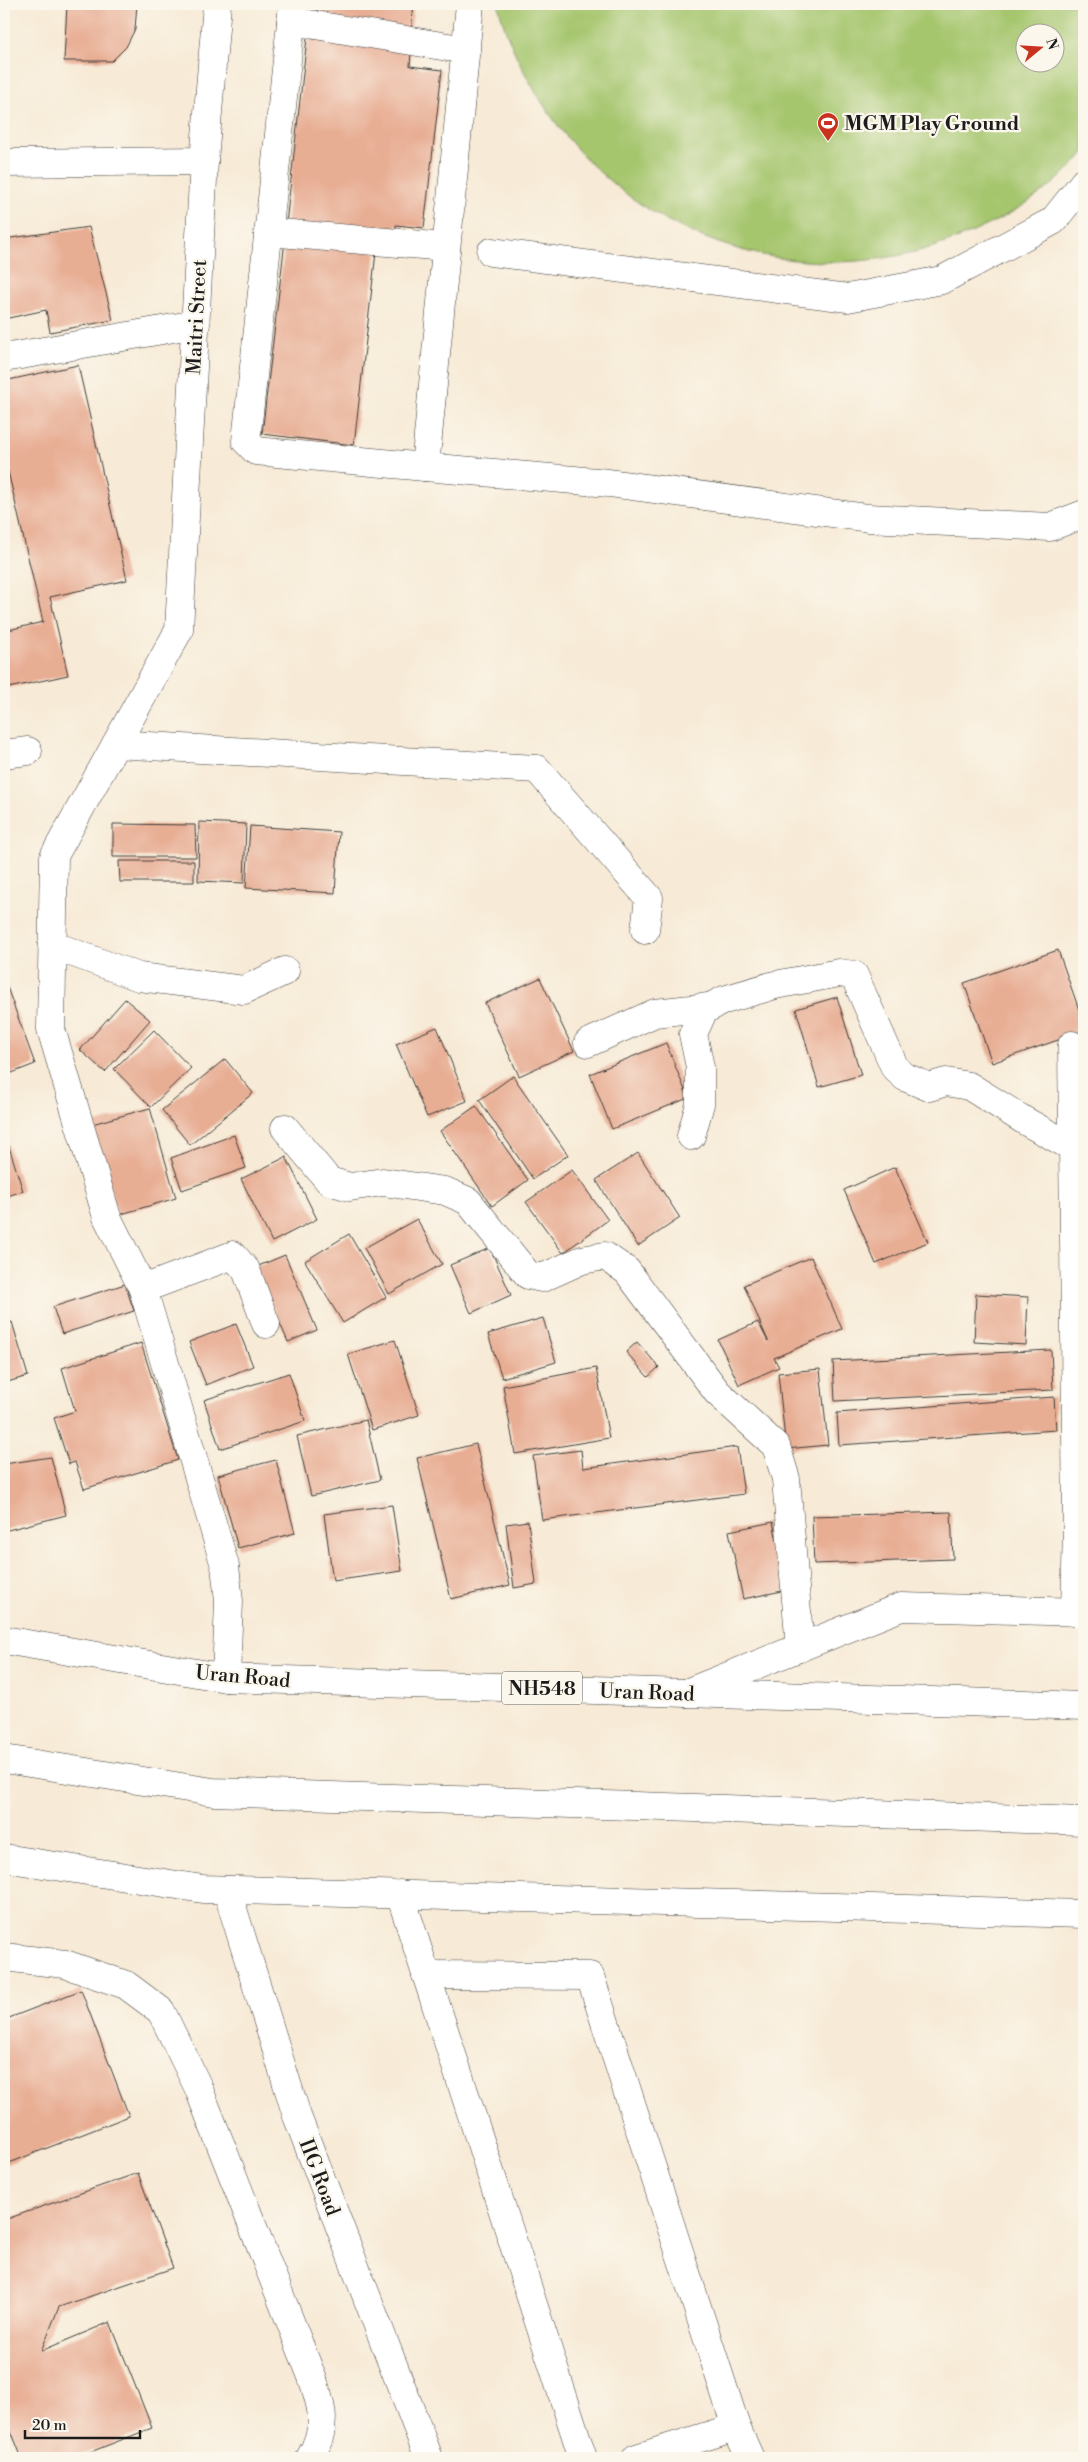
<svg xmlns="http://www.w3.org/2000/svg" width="1088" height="2462" font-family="'Libre Bodoni',serif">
	<rect width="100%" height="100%" fill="#fbf7ec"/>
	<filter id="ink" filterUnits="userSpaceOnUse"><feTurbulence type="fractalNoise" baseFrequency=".02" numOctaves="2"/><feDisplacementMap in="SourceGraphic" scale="10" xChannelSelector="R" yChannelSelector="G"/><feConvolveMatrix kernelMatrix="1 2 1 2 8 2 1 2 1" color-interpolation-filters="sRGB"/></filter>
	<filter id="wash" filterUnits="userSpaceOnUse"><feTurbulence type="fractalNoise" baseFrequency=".0096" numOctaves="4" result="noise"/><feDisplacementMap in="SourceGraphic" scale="20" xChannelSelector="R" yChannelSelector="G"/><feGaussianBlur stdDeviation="1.12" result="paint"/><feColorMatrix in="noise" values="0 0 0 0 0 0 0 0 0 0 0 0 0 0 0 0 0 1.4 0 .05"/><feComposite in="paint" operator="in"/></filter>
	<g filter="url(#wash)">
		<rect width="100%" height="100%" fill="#f7ead6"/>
		<path fill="#a6c66e" stroke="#617145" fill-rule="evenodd" d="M498,4H1084V153C1059,183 1023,208 988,225C834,302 646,256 549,113C527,80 507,43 498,4ZM1026,32H1056V62H1026Z"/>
		<g id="blocks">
			<g fill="#e8ae94">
				<path d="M67,4H137L135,29L126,47L112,61H64Z"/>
				<path d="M318,4H414L411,30L316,17Z"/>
				<path d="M307,38L411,51L410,66L442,70L424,228L396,225L395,237L286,224Z"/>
				<path d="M89,227L113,320L50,332L46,310L4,319V239Z"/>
				<path d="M285,241L376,252L354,445L262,434Z"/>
				<path d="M78,365L127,580L50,597L68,675L4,689V631L43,622L8,471L4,472V381Z"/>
				<path d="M199,822L246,824L244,883L198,881Z"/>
				<path d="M113,824L195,825L196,857H113Z"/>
				<path d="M250,826L339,832L335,893L246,888Z"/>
				<path d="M119,861H194V882H120Z"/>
				<path d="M1058,950L1084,1024V1031L992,1063L964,983Z"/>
				<path d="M540,978L574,1051L519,1076L485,1003Z"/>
				<path d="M4,979L35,1064L4,1076Z"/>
				<path d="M837,997L861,1075L819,1087L796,1009Z"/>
				<path d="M125,999L150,1020L105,1072L80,1050Z"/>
				<path d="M437,1027L467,1101L427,1117L396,1044Z"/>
				<path d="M154,1030L191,1068L151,1107L114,1069Z"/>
				<path d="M666,1043L688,1098L612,1129L590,1074Z"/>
				<path d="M225,1059L253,1093L190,1145L162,1110Z"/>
				<path d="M513,1076L568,1155L533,1179L479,1100Z"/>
				<path d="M476,1106L528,1180L492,1206L440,1131Z"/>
				<path d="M150,1108L176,1198L118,1215L92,1124Z"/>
				<path d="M4,1131L23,1191L4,1197Z"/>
				<path d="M234,1135L246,1168L182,1190L171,1158Z"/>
				<path d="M638,1153L680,1218L638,1246L596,1180Z"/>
				<path d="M286,1157L317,1219L272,1242L241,1179Z"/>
				<path d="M895,1167L928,1242L876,1264L844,1190Z"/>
				<path d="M572,1170L608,1220L563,1253L526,1202Z"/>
				<path d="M417,1219L442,1264L389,1294L364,1248Z"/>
				<path d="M349,1234L386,1297L343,1323L305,1261Z"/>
				<path d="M490,1248L511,1295L471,1313L450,1265Z"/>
				<path d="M285,1255L317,1330L288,1342L256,1267Z"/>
				<path d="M811,1257L842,1329L774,1358L779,1367L739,1385L718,1340L758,1322L768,1341L744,1285Z"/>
				<path d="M125,1284L134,1311L62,1334L53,1307Z"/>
				<path d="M976,1294L1028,1297L1026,1345L974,1342Z"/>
				<path d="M543,1318L556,1362L502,1378L488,1334Z"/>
				<path d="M12,1322L28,1376L4,1383V1324Z"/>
				<path d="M236,1324L253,1366L206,1385L189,1342Z"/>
				<path d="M395,1340L419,1415L372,1430L348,1354Z"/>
				<path d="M637,1342L659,1367L648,1377L626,1352Z"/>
				<path d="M141,1343L178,1460L84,1489L75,1462L69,1464L54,1418L75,1411L62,1368Z"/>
				<path d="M1051,1350L1053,1390L835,1401L833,1361Z"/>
				<path d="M596,1368L609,1438L515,1454L503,1386Z"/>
				<path d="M820,1369L828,1445L786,1449L778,1373Z"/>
				<path d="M289,1373L305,1421L220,1449L204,1400Z"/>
				<path d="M1054,1397L1056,1430L839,1445L837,1413Z"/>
				<path d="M366,1420L380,1480L311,1496L297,1436Z"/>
				<path d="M476,1444L510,1585L451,1599L417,1458Z"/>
				<path d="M737,1447L744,1494L542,1520L533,1456L581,1450L583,1468Z"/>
				<path d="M51,1457L66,1515L4,1531V1464Z"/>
				<path d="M276,1460L295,1533L238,1548L218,1475Z"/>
				<path d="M392,1505L402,1571L333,1581L324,1514Z"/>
				<path d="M951,1512L953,1559L814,1564L812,1516Z"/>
				<path d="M528,1521L536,1584L514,1588L506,1524Z"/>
				<path d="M773,1522L787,1590L743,1599L729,1531Z"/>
				<path d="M81,1990L129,2116L4,2165V2020Z"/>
				<path d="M138,2173L173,2268L59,2307L41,2351L110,2322L152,2428L75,2458H22L11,2431L4,2445V2220Z"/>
			</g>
		</g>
	</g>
	<g filter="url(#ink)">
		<use href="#blocks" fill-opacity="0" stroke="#3d3b38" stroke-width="1"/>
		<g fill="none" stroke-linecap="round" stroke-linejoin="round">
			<g stroke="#3d3b38" stroke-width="29">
				<g id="minor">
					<path d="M217,4L204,161L179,630L54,856L51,1029L107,1217L143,1289L225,1566L229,1601L226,1678"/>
					<path d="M293,4L246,441L256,451L425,467"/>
					<path d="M470,4L425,467L609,483L868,518L1050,527L1084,514"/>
					<path d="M291,21L466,50"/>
					<path d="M4,163L204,161"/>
					<path d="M268,232L446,247"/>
					<path d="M491,252L848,298L942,280L1053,221L1084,182"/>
					<path d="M4,358L196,324"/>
					<path d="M116,744L537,769L649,898L645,930"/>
					<path d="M4,754L28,751"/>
					<path d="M52,945L139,977L244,990L285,971"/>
					<path d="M588,1043L655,1013L709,1007"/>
					<path d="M1072,1045L1077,1526L1075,1612"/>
					<path d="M285,1128L329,1181L350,1187L383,1182L445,1191L468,1201L528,1275L542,1278L582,1260L605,1256L627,1271L717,1392L776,1446L786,1479L800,1648"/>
					<path d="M691,1136L700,1104V1067L693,1034L704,1010L724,1000L775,985L839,973L854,975L895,1068L905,1077L929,1087L946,1082L969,1086L1025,1121L1074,1148"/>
					<path d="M143,1289L233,1255L246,1270L266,1324"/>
					<path d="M686,1693L901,1607L1084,1612"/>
					<path d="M4,1858L203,1889L1084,1914"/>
					<path d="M227,1890L297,2116L429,2458"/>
					<path d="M400,1894L583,2458"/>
					<path d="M4,1957L65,1964L126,1985L161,2011L198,2087L312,2377C323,2409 328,2427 310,2458"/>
					<path d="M426,1975L590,1976L736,2427L750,2458"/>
					<path d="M636,2458L736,2427"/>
				</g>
			</g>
			<g stroke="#3d3b38" stroke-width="29">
				<g id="highway">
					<path d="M4,1640L226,1678L1084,1706"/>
					<path d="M4,1759L213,1792L1084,1821"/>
				</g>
			</g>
			<use href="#minor" stroke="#fff" stroke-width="28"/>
			<use href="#highway" stroke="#fff" stroke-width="28"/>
		</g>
	</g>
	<defs>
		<g id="stadium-pin" transform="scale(1.125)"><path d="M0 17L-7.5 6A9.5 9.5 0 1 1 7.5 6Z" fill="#c8321e" stroke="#fbf7ec"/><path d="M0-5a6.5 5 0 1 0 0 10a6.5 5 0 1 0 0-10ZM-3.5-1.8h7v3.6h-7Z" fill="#fff"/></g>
	</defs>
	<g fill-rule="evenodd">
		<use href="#stadium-pin" x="828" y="123"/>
	</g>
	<g text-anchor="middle" stroke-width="4.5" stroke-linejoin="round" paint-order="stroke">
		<rect fill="#fbf7ec" stroke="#5f5e5a" stroke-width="1" x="502" y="1671.5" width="80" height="33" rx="4"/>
		<g font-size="19" font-weight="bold" fill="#1c1c1c">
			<text x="542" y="1695">NH548</text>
		</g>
		<g font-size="20" font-weight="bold" fill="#1c1c1c" stroke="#fbf7ec" text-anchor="start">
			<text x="844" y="130">MGM Play Ground</text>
		</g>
		<g font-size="20" fill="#1c1c1c" stroke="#fbf7ec">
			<text transform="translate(196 317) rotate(-87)" y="7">Maitri Street</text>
			<text transform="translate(243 1676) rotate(5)" y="7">Uran Road</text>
			<text transform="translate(647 1692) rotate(2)" y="7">Uran Road</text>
			<text transform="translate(320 2177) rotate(69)" y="7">IIG Road</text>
		</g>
	</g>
	<rect width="1088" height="2462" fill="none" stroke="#fbf7ec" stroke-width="20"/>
	<g transform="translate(1040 48) rotate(72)"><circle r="24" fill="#fbf7ec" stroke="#a29f99"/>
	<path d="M0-4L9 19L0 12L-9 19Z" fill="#c8321e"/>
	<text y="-8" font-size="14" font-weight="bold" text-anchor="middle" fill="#1c1c1c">N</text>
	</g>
	<path d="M25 2430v8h115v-8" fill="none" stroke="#1c1c1c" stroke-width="2.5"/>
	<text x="32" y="2430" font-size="15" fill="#1c1c1c" stroke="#fbf7ec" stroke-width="4" paint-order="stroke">20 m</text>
</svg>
